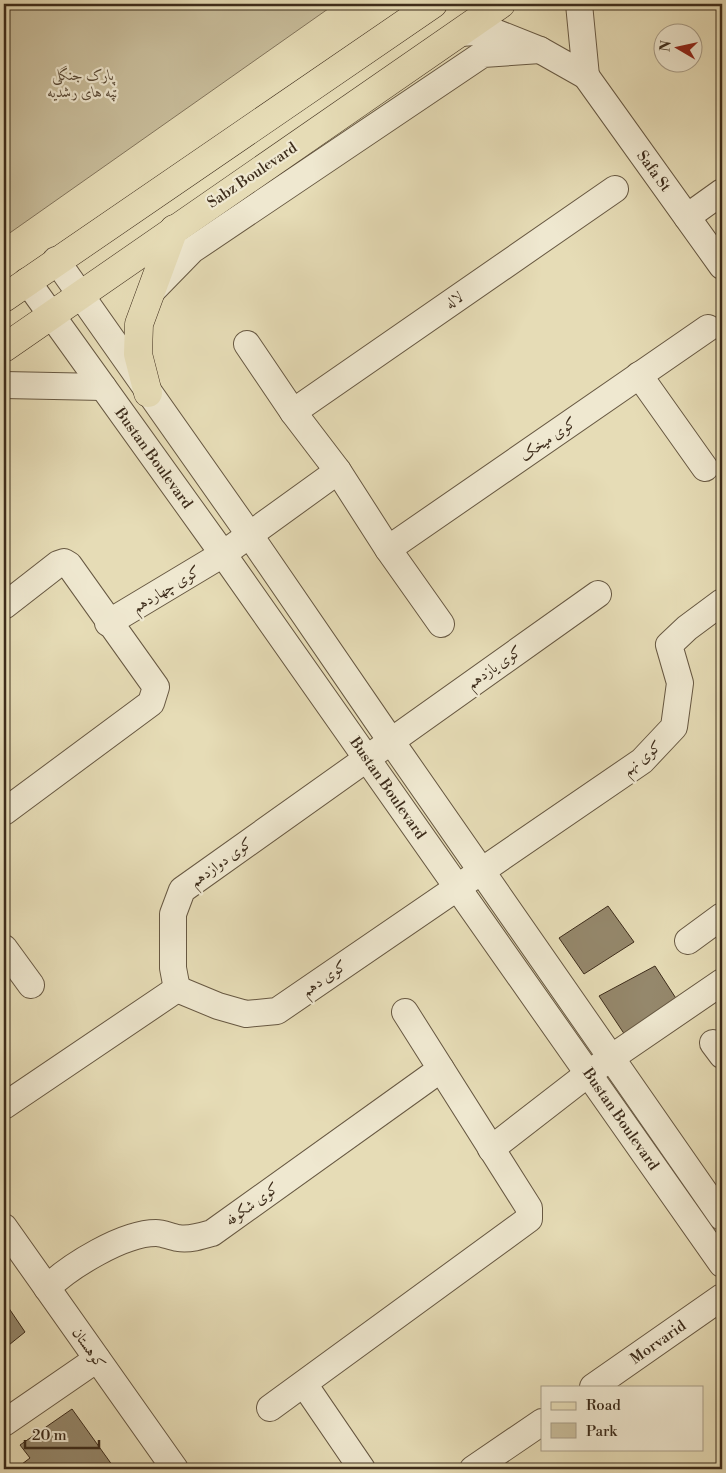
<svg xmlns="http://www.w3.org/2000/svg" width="726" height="1473" font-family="'Libre Bodoni',Amiri,serif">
	<rect width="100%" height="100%" fill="#e6dcb6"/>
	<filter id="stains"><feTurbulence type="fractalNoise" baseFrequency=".004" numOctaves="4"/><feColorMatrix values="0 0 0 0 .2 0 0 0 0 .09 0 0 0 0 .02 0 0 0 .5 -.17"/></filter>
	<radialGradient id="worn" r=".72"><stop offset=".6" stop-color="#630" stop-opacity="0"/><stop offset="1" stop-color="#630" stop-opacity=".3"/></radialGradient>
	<path fill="#c9be9c" stroke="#83755c" d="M4,4H335L4,237Z"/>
	<g fill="#95886c" stroke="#3d2c1b">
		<path d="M608,906L634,942L584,974L559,938Z"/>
		<path d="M655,966L679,1003L625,1035L599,996Z"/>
		<path d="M4,1301L25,1332L4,1349Z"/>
		<path d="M72,1409L115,1469H25L22,1464L30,1458L20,1445Z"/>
	</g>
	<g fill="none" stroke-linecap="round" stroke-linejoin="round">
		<g stroke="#675842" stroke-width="28">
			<g id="minor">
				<path d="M460,33L492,31L540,50L586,76L579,4"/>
				<path d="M586,76L722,266"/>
				<path d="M687,217L722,192"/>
				<path d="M56,260L249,534L391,741L722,1217"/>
				<path d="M27,281L223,554L722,1264"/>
				<path d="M151,292L192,250L483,54L540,50"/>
				<path d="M247,344L293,412L338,471L388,549L441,624"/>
				<path d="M639,375L705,468"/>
				<path d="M4,385L103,387"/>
				<path d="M293,412L615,189"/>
				<path d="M388,549L708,328"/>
				<path d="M4,606L58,564L64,562L69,565L156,687L151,703L4,812"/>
				<path d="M108,623L223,554L338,471"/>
				<path d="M688,941L722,916"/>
				<path d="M4,948L31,985"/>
				<path d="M177,989L218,1006L246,1014L277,1011L642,761L674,727L680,683L669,645L687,628L722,602"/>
				<path d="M177,989L173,968V914L182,890L598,594"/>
				<path d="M713,1043L722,1055"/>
				<path d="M4,1106L177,989"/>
				<path d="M491,1149L589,1073L722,982"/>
				<path d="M4,1227L175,1469"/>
				<path d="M47,1288C70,1266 123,1233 156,1233C163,1233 171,1237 178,1238C189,1240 202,1236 212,1233L441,1069"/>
				<path d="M304,1384L362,1469"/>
				<path d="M593,1387L722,1297"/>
				<path d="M270,1408L529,1219V1208L405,1012"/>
				<path d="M4,1423L97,1359"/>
				<path d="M473,1469L542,1422"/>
			</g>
		</g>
		<g stroke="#3d2c1b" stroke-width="29">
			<g id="major">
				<path d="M4,298L433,4"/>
				<path d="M4,348L501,4"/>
				<path d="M148,393L138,354L139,324L174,229"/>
			</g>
		</g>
		<use href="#minor" stroke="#efe8d0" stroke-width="26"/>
		<use href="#major" stroke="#e6dcb6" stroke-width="28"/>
	</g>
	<g text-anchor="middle" stroke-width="4.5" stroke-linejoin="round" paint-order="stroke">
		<g font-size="15" font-style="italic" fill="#594935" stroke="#efe8d0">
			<text x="83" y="80">پارک جنگلی<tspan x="83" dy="17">تپه های رشدیه</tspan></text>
		</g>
		<g font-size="15" fill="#3d2c1b" stroke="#efe8d0">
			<text transform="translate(654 171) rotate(54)" y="5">Safa St</text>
			<text transform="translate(252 175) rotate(-34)" y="5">Sabz Boulevard</text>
			<text transform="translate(454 300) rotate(-35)" y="5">لاله</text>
			<text transform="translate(548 439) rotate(-35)" y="5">کوی میخک</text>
			<text transform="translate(154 458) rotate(54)" y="5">Bustan Boulevard</text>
			<text transform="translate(166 589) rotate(-31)" y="5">کوی چهاردهم</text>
			<text transform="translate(494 667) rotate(-35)" y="5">کوی یازدهم</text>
			<text transform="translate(642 758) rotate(-39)" y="5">کوی نهم</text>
			<text transform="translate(388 788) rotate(55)" y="5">Bustan Boulevard</text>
			<text transform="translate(221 862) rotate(-36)" y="5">کوی دوازدهم</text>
			<text transform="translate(324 978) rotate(-35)" y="5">کوی دهم</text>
			<text transform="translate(621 1119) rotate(55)" y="5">Bustan Boulevard</text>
			<text transform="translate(252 1204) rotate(-36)" y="5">کوی شکوفه</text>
			<text transform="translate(658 1342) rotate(-35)" y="5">Morvarid</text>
			<text transform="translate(89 1348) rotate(55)" y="5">کوهستان</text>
		</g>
	</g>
	<rect width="726" height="1473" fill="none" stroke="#e6dcb6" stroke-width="20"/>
	<rect x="5" y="5" width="716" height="1463" fill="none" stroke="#3d2c1b" stroke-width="2.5"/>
	<rect x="10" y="10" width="706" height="1453" fill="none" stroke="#3d2c1b"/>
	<rect x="541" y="1386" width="162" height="65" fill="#efe8d0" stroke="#a89d88"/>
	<rect x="551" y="1402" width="25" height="8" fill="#e6dcb6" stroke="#a89d88"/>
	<text x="586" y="1410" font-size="15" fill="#3d2c1b">Road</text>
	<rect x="551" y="1423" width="25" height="15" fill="#c9be9c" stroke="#a89d88"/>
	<text x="586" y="1436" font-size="15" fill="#3d2c1b">Park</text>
	<g transform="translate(678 48) rotate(279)"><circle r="24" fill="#efe8d0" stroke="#a89d88"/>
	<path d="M0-4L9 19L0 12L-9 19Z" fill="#8f2418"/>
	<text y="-8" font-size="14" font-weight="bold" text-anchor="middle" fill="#3d2c1b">N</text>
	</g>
	<path d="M25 1440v8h74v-8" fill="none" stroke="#3d2c1b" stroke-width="2.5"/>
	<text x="32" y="1440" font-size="15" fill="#3d2c1b" stroke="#efe8d0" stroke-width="4" paint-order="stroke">20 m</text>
	<rect width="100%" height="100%" filter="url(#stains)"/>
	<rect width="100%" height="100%" fill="url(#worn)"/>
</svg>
